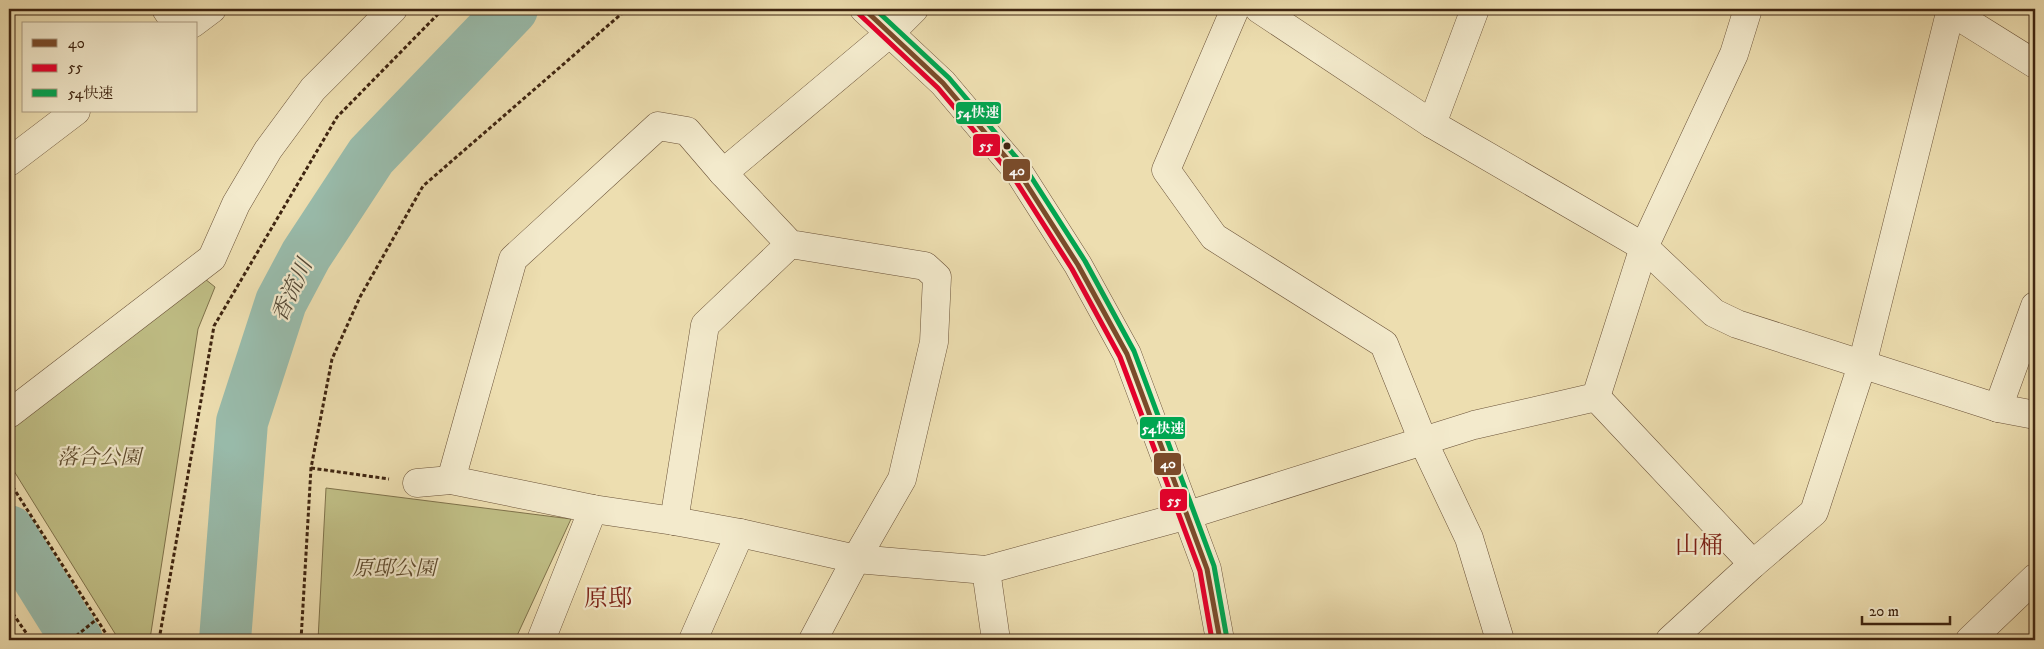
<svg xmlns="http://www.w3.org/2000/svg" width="2044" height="649" font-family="'IM FELL DW Pica','Noto Serif JP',serif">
	<rect width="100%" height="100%" fill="#eddeb0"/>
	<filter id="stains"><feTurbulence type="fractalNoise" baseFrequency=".004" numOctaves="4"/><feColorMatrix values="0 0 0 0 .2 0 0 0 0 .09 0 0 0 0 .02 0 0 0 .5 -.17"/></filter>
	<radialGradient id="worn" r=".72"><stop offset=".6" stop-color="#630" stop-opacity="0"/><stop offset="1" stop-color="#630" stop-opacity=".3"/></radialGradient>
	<g fill="#c0bf86" stroke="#7f724b">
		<path d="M205,279L215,287L198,329L150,639L119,640L9,463V425Z"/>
		<path d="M326,488L571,519L515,640H318Z"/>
	</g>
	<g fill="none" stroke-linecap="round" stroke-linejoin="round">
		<g stroke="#99bcac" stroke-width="52">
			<path d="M9,531L77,640"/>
			<path d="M225,640L242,422L281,302L306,255L371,156L512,9"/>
		</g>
		<g stroke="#6a5238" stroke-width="29">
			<g id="minor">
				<path d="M166,9L176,24"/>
				<path d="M864,9L943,83L1020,174L1078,265L1127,354L1207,569L1220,640"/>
				<path d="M1235,9L1166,170L1214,237L1384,344L1423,441L1469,538L1500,640"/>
				<path d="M1259,9L1432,124L1644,247L1714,313L1737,324L1998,408L2035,306"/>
				<path d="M1950,11L2035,64"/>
				<path d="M192,24L212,9"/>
				<path d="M1432,124L1475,9"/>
				<path d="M9,162L76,111"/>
				<path d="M723,173L890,33L914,9"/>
				<path d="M1596,397L1753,564"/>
				<path d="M1998,408L2035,415"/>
				<path d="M9,414L212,258L236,204L268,150L313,89L393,9"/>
				<path d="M451,480L513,259L658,126L687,131L723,173L790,244L925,266L937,277L934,342L902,479L856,559L813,640"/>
				<path d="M417,483L451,480L593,509L674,521L740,533L856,559L986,570L1188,515L1474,425L1596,397L1644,247L1734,54L1748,9"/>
				<path d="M674,521L705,325L790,244"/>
				<path d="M986,570L996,640"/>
				<path d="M541,640L593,509"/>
				<path d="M693,640L740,533"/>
				<path d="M1670,640L1753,564L1814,512L1862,365L1951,9"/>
				<path d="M1970,640L2035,578"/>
			</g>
		</g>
		<g stroke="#3e2410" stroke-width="3" stroke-dasharray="4 2.5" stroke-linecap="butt">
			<path d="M311,468L389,479"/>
			<path d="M9,481L110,640"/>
			<path d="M9,608L31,640"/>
			<path d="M71,640L97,619"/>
			<path d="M159,640L214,326L337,117L443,9"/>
			<path d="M301,640L311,468L332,359L360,297L423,186L627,9"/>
		</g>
		<use href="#minor" stroke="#f3eacc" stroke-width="28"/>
		<g stroke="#f3eacc" stroke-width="9">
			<path id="bus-1" d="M864,9L943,83L1020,174L1078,265L1127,354L1207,569L1220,640"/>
		</g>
		<g stroke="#f3eacc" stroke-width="9">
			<path id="bus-2" d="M859,14L938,88L1014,178L1072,269L1120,357L1200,571L1212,640"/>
		</g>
		<g stroke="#f3eacc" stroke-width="9">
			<path id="bus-3" d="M875,9L949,78L1026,169L1085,261L1134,351L1214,566L1227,639"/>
		</g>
		<use href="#bus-1" stroke="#7a4b2a" stroke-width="5"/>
		<use href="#bus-2" stroke="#e4002b" stroke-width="5"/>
		<use href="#bus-3" stroke="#00a651" stroke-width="5"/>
	</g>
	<circle fill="#3e2410" stroke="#f3eacc" stroke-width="2" cx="1007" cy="146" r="4.5"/>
	<g text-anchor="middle" stroke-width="4.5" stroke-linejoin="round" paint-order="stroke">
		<g font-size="21" font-style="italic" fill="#5e4b2e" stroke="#f3eacc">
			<text x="99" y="464">落合公園</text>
			<text x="394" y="575">原邸公園</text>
		</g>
		<g font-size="22" font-style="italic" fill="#554a37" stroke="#f3eacc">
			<text transform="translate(291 290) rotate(-65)" y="8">香流川</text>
		</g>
		<g font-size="24" fill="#7a1f14" stroke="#f3eacc">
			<text x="1699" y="553">山桶</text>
			<text x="608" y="606">原邸</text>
		</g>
	</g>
	<g stroke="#f3eacc" stroke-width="2">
		<rect x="955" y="101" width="47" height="24" rx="5" fill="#00a651"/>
		<rect x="972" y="133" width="29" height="24" rx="5" fill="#e4002b"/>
		<rect x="1002" y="158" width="29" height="24" rx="5" fill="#7a4b2a"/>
		<rect x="1139" y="416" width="47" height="24" rx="5" fill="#00a651"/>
		<rect x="1153" y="452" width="29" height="24" rx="5" fill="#7a4b2a"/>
		<rect x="1159" y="488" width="29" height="24" rx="5" fill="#e4002b"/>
	</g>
	<g font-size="14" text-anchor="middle" font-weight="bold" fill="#fff">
		<text x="978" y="117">54快速</text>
		<text x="986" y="150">55</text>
		<text x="1017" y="175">40</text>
		<text x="1163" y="433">54快速</text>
		<text x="1168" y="468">40</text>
		<text x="1174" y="505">55</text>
	</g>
	<rect width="2044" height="649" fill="none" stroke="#eddeb0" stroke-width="30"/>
	<rect x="10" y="10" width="2024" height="629" fill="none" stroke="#3e2410" stroke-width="2.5"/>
	<rect x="15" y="15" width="2014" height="619" fill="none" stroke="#3e2410"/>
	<rect x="22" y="22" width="175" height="90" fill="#f3eacc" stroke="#ab9b81"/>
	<rect x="32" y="39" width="25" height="8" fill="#7a4b2a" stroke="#ab9b81"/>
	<text x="68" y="48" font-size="15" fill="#3e2410">40</text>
	<rect x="32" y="64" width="25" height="8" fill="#e4002b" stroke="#ab9b81"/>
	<text x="68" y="72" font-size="15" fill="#3e2410">55</text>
	<rect x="32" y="89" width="25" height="8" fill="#00a651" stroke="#ab9b81"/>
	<text x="68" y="98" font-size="15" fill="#3e2410">54快速</text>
	<path d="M1862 616v8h88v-8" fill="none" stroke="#3e2410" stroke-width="2.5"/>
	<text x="1869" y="616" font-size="15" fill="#3e2410" stroke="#f3eacc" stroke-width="4" paint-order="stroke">20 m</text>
	<rect width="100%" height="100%" filter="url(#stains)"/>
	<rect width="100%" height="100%" fill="url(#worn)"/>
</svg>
